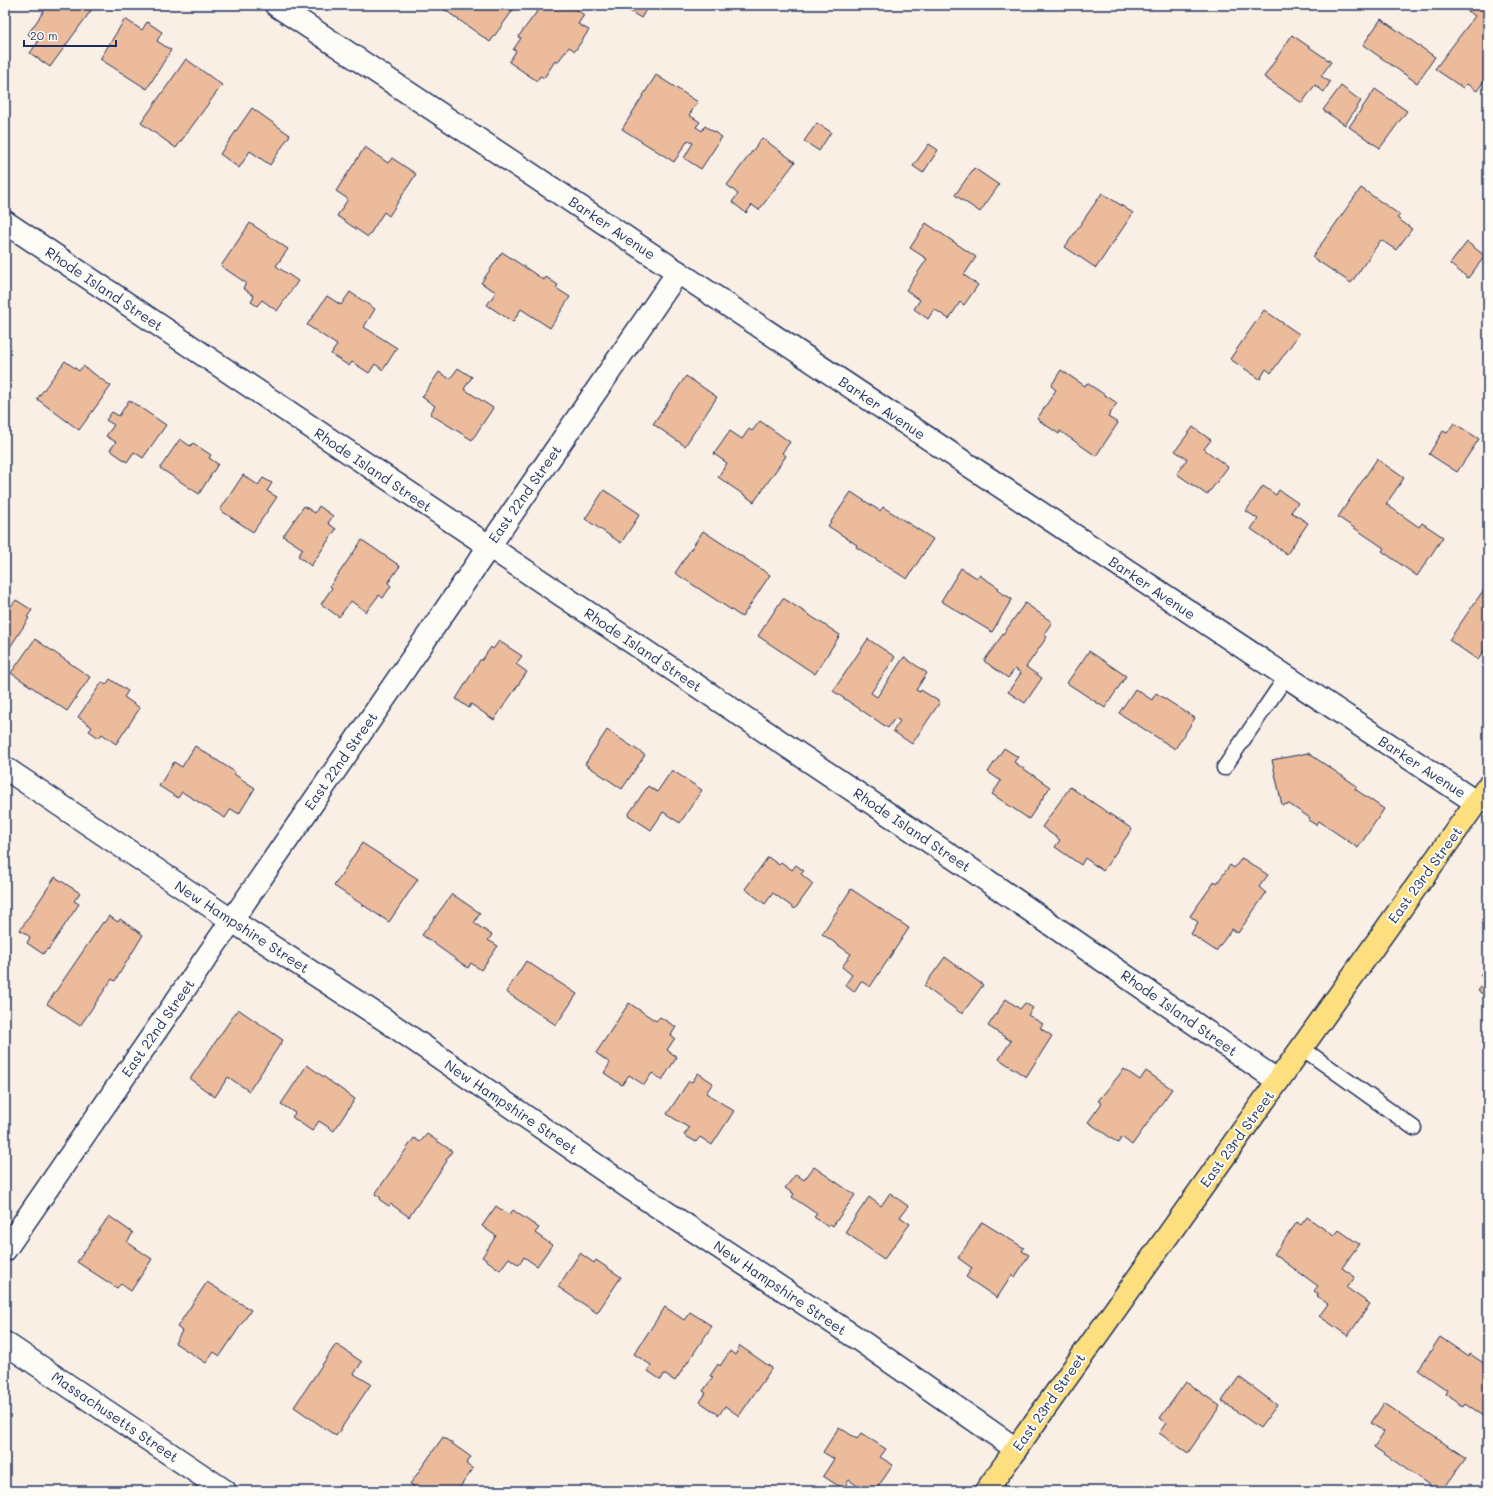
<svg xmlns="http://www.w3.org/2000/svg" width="1493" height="1496" font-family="Mali,sans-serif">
	<rect width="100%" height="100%" fill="#f9efe5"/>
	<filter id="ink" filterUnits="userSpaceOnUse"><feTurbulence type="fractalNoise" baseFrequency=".025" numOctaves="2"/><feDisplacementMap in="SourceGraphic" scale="8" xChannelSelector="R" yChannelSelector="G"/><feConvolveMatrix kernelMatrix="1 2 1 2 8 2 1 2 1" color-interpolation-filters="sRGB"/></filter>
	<g filter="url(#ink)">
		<g fill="#ebbb9b" stroke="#1b2f5e">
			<path d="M48,5H95L50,67L30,53L38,42L28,34Z"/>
			<path d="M438,5H514L516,6L490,42Z"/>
			<path d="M542,5H570L584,15L578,24L589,30L575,51L569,47L557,63L555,61L544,78L540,76L537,81L509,62L516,51L513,50L521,38L518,37Z"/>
			<path d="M620,5H649L641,18Z"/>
			<path d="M1467,5H1488V75L1477,91L1467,84L1463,88L1435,69L1475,16L1465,9Z"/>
			<path d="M125,19L142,30L147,22L162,32L157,41L171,50L147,89L100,59Z"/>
			<path d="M1381,19L1435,57L1417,83L1363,45Z"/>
			<path d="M1292,35L1331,62L1321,76L1330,82L1324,92L1315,85L1302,103L1264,77Z"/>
			<path d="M186,59L222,85L176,148L141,123Z"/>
			<path d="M656,75L698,102L689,115L700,122L696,127L702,131L705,126L722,137L701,169L684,158L693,143L688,140L674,162L622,129Z"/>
			<path d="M1341,86L1361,101L1345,125L1323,110Z"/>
			<path d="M1375,89L1407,111L1380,148L1349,127Z"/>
			<path d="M252,108L290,135L270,165L250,151L239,168L220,154Z"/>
			<path d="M817,123L831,132L819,151L804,141Z"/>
			<path d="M762,138L795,162L759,210L752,205L746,213L732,202L738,194L727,185Z"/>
			<path d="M929,144L938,150L923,173L913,166Z"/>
			<path d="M365,147L388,163L392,158L416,174L389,216L384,212L368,237L337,216L348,199L336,191Z"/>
			<path d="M974,168L999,185L980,212L955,195Z"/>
			<path d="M1361,188L1400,215L1397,218L1412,229L1396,250L1381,240L1351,283L1312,257Z"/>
			<path d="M1102,193L1133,213L1096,268L1065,247Z"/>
			<path d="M250,223L288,249L276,266L298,281L277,311L262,300L257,306L251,302L254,296L243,288L246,283L221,266Z"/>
			<path d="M926,223L976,257L964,275L978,285L964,305L960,302L949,319L934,309L928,319L914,309L920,300L906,290L927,259L910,248Z"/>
			<path d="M1467,242L1485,256L1468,278L1450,264Z"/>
			<path d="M502,252L544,280L546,277L558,285L556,288L570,297L550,328L521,309L513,322L487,305L496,292L481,283Z"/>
			<path d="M350,292L375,309L364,327L397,348L383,370L375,364L369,373L352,362L349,366L331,354L337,345L307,325L327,296L341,305Z"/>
			<path d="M1264,310L1299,334L1271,373L1266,369L1260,379L1230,359Z"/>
			<path d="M65,361L79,371L83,366L111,386L79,430L37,399Z"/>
			<path d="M458,368L472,377L464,389L493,408L472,440L430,414L435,406L422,397L439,372L450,379Z"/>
			<path d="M1061,370L1085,386L1087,383L1117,403L1108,417L1118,423L1096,456L1060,431L1059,434L1037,419L1056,390L1051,386Z"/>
			<path d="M686,376L717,397L685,446L653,424Z"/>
			<path d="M129,400L166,425L143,458L134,452L127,462L110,450L116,442L106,436L114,425L106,420L112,412L119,416Z"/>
			<path d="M760,421L790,442L782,453L786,456L754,502L718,477L727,463L714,454L730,431L742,439L749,429L752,431Z"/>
			<path d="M1454,423L1479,439L1457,472L1429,454L1443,431L1447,433Z"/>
			<path d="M1193,427L1211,440L1204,449L1228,467L1207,495L1177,474L1187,459L1175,451Z"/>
			<path d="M180,439L190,446L193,443L211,455L209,458L218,464L199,494L160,468Z"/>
			<path d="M1377,459L1404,478L1386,504L1419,527L1422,523L1443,537L1417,576L1382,551L1384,548L1338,517Z"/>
			<path d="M243,475L258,485L263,478L272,483L267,491L277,497L253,532L220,510Z"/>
			<path d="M1263,486L1276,495L1279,490L1298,503L1291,512L1308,523L1287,554L1251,529L1258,519L1246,511Z"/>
			<path d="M604,490L640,514L621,543L585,519Z"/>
			<path d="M851,492L880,511L883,507L933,539L907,579L856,547L857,545L828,526Z"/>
			<path d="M304,506L315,513L319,506L333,516L328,523L336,529L311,566L298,556L303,549L283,536Z"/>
			<path d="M703,531L770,575L742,617L675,573Z"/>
			<path d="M362,540L400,566L388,583L391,586L383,598L379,595L366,612L351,601L339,617L321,604L332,588L330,586Z"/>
			<path d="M961,568L977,578L979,575L999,588L997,590L1012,599L992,632L941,601Z"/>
			<path d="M1487,585L1488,645L1478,660L1449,640Z"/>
			<path d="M783,598L840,635L815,674L758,636Z"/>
			<path d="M16,600L32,610L27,617L29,618L5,655V602L11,606Z"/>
			<path d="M1025,603L1052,622L1044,634L1047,637L1026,667L1042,678L1025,703L1008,692L1021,673L1015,669L1008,678L984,661Z"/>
			<path d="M35,639L90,677L67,711L11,673Z"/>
			<path d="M868,639L895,657L871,693L877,697L904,657L927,673L916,690L920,692L921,690L940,702L912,744L893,731L900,721L895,718L888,728L833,691Z"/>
			<path d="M499,641L522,656L516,664L527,672L494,720L471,704L469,708L456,699L480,660H482L491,647L493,649Z"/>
			<path d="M1089,651L1126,676L1105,708L1067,683Z"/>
			<path d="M110,679L128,691L124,697L140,708L116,744L102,734L99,738L89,731L92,727L78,717L102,682L106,685Z"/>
			<path d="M1135,689L1152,700L1156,693L1195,718L1175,749L1119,713Z"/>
			<path d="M607,730L645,755L622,789L585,764Z"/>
			<path d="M195,746L235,772L234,774L255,788L239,814L231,809L225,818L182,792L178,798L159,786L174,762L182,767Z"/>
			<path d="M1004,748L1018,757L1014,762L1050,787L1029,819L992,794L1001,781L988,772Z"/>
			<path d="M1308,753L1357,786L1355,789L1384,809L1358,848L1319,821L1316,825L1308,820L1310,818L1289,804L1282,805L1272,760Z"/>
			<path d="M672,770L702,790L680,823L663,812L651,830L628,815L648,786L657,792Z"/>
			<path d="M1070,787L1132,829L1103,871L1085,858L1081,865L1055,847L1060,840L1042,827Z"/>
			<path d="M362,843L418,879L389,922L334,886Z"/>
			<path d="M768,857L779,865L781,862L792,870L796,865L804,871L801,874L813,884L795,909L773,893L765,904L745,889Z"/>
			<path d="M1242,858L1268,875L1259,887L1266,893L1238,933L1232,929L1216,951L1191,934L1198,922L1190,916L1215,881L1217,883L1230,865L1234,868Z"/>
			<path d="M55,877L80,893L74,901L79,904L48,950L47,949L43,954L27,943L30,937L20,930Z"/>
			<path d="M851,889L909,928L870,987L861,981L854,992L845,985L852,975L842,967L851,954L822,934Z"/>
			<path d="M452,894L480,913L474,923L492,935L488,940L498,946L481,970L471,963L468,968L422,935Z"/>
			<path d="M109,916L118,922L120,919L143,935L115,981L112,979L80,1026L47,1004L103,922L104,923Z"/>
			<path d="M945,957L983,985L962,1014L924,986Z"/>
			<path d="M526,961L577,994L556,1025L506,992Z"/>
			<path d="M1488,965V997L1478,991L1486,980L1480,975Z"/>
			<path d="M1006,999L1020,1009L1025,1003L1033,1008L1028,1015L1043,1024L1040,1028L1052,1036L1026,1077L999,1059L1011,1041L988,1026Z"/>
			<path d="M629,1003L656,1021L660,1017L676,1027L671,1035L675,1038L667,1050L677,1057L662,1080L652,1073L644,1085L629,1075L622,1085L604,1073L610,1063L596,1053Z"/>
			<path d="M238,1009L283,1040L249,1091L228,1077L215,1097L190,1079Z"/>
			<path d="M307,1065L355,1099L334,1131L319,1121L312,1131L292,1117L295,1113L281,1104Z"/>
			<path d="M1124,1069L1140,1080L1146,1071L1172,1089L1132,1145L1122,1137L1118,1143L1088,1122L1102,1103L1098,1101Z"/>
			<path d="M698,1073L713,1083L706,1093L734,1111L712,1145L700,1137L696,1142L684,1135L689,1128L667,1114L689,1081L692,1082Z"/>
			<path d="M427,1134L452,1151L446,1160L447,1161L409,1217L391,1204L389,1206L380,1200L381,1198L375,1194L414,1138L420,1142Z"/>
			<path d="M814,1167L855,1195L833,1226L830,1224L828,1227L814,1217L817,1214L792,1197L794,1194L785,1188L796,1174L804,1180Z"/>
			<path d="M890,1193L908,1206L900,1217L910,1224L884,1259L845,1232L869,1197L881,1206Z"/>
			<path d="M496,1206L509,1215L513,1210L539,1228L535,1233L552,1245L537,1266L524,1257L519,1265L509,1258L500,1270L482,1257L496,1236L482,1226Z"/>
			<path d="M109,1216L133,1233L127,1242L152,1259L131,1291L121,1284L117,1288L77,1262Z"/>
			<path d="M1307,1217L1334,1236L1339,1230L1359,1244L1342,1268L1355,1277L1347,1288L1370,1304L1348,1336L1319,1316L1328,1304L1317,1296L1318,1294L1314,1291L1318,1286L1274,1254L1297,1222L1301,1225Z"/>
			<path d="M982,1222L1024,1248L1022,1251L1029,1255L1015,1277L1012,1275L997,1298L966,1277L972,1268L958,1258Z"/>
			<path d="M580,1253L594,1263L596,1260L621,1277L597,1313L558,1287Z"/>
			<path d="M207,1282L251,1310L220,1356L214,1352L206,1363L175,1343L182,1331L177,1327Z"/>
			<path d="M665,1307L684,1320L690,1312L712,1326L675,1381L664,1374L661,1380L648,1371L651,1365L634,1354Z"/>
			<path d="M1440,1337L1469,1357L1470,1354L1488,1366V1419L1465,1403L1463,1406L1445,1394L1447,1390L1418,1370Z"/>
			<path d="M336,1344L362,1362L354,1374L371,1384L336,1436L294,1407Z"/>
			<path d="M740,1346L772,1368L739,1416L725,1406L719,1415L700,1402L706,1393L703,1391L713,1377L710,1376L718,1364L720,1366L730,1351L735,1355Z"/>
			<path d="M1239,1377L1277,1405L1260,1428L1222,1401Z"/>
			<path d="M1186,1382L1220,1406L1188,1453L1159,1433L1166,1423L1160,1418Z"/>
			<path d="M1384,1403L1466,1458L1442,1491H1438L1374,1447L1384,1432L1371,1423Z"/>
			<path d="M839,1427L857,1439L861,1433L886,1449L880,1457L893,1465L875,1491H865L849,1480L843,1489L823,1476L834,1459L823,1452Z"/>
			<path d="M443,1437L471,1457L466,1464L473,1469L457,1491H411L414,1486L410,1484Z"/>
		</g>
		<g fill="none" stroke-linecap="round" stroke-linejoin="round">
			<g stroke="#1b2f5e" stroke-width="17">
				<g id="lane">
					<path d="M1224,768L1286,677"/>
					<path d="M1302,1048L1414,1128"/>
				</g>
			</g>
			<g stroke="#1b2f5e" stroke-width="25">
				<g id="street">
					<path d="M5,222L966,866L1278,1081"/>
					<path d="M5,768L231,920L385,1020L631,1189L855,1337L1016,1449"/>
					<path d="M5,1250L678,272"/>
				</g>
			</g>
			<g stroke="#1b2f5e" stroke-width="25">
				<g id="secondary">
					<path d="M276,5L1477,803"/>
					<path d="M5,1343L225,1491"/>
				</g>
			</g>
			<g stroke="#1b2f5e" stroke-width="25">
				<path id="primary" d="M986,1491L1488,786"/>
			</g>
			<use href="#lane" stroke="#fdfcf7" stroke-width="14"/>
			<use href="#street" stroke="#fdfcf7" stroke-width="22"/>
			<use href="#secondary" stroke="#fdfcf7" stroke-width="22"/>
			<use href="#primary" stroke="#fddf80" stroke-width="22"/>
		</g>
	</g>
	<g text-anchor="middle" stroke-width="4" stroke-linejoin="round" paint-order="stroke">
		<g font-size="14" fill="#1b2f5e" stroke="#fdfcf7">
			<text transform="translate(612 228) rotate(34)" y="5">Barker Avenue</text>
			<text transform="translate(104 289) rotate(34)" y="5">Rhode Island Street</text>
			<text transform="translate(882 408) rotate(34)" y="5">Barker Avenue</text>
			<text transform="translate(373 470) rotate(34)" y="5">Rhode Island Street</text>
			<text transform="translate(525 494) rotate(-55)" y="5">East 22nd Street</text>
			<text transform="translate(1152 588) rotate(34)" y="5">Barker Avenue</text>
			<text transform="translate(643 650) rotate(34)" y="5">Rhode Island Street</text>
			<text transform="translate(341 761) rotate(-55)" y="5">East 22nd Street</text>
			<text transform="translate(1422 767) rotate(33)" y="5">Barker Avenue</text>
			<text transform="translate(912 830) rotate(34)" y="5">Rhode Island Street</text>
			<text transform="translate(1425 875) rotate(-54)" y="5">East 23rd Street</text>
			<text transform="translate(242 927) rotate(33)" y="5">New Hampshire Street</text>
			<text transform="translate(1179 1013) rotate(35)" y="5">Rhode Island Street</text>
			<text transform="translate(158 1028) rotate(-55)" y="5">East 22nd Street</text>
			<text transform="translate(511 1107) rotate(34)" y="5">New Hampshire Street</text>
			<text transform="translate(1237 1139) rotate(-54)" y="5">East 23rd Street</text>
			<text transform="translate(780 1288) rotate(34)" y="5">New Hampshire Street</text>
			<text transform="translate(1049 1402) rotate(-55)" y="5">East 23rd Street</text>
			<text transform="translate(115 1417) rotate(34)" y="5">Massachusetts Street</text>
		</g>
	</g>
	<rect width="1493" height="1496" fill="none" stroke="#fdfcf7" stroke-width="20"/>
	<rect x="10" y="10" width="1473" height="1476" fill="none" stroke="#1b2f5e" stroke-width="1.5" filter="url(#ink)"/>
	<path d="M24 40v6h92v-6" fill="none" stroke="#1b2f5e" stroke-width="2"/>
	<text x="30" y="40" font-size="12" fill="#1b2f5e" stroke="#fdfcf7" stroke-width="3" paint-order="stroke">20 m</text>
</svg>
